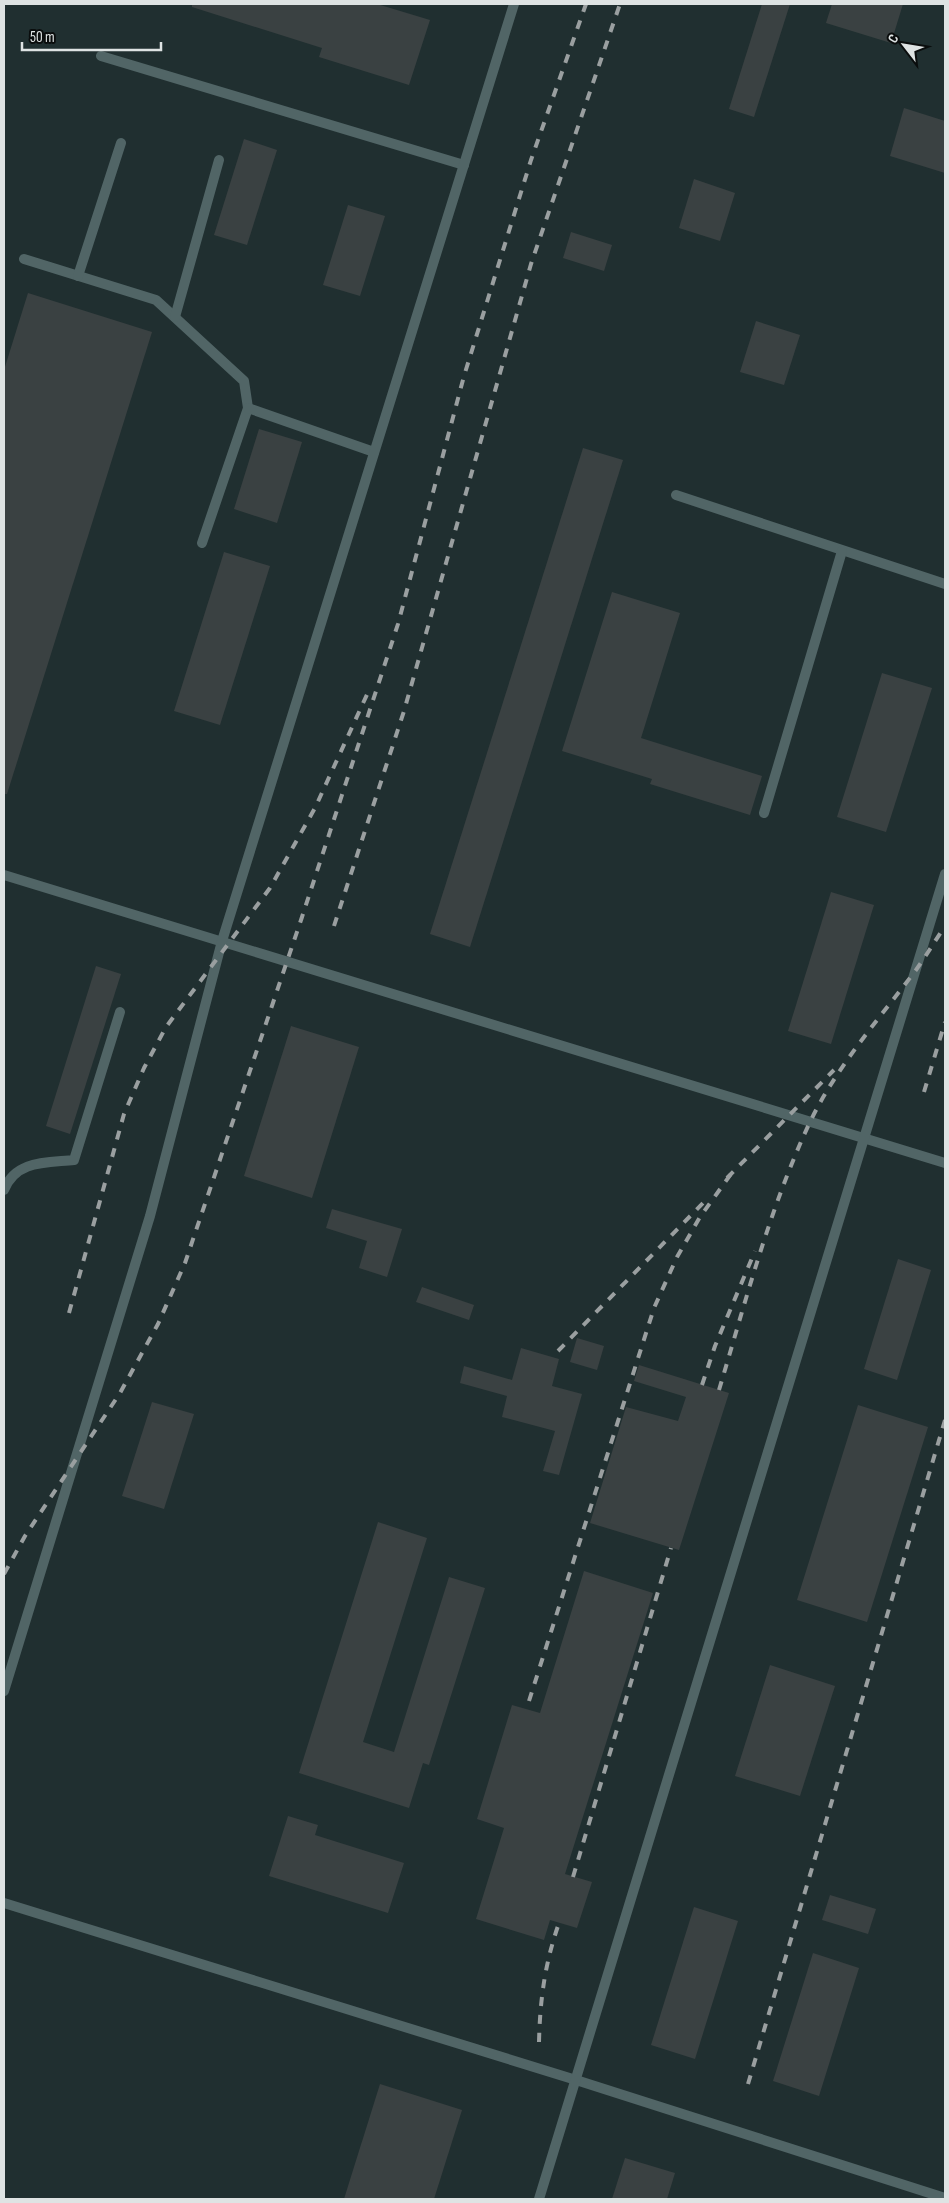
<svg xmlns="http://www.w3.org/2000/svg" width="949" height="2203" font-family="'Sofia Sans Condensed',sans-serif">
	<rect width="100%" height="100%" fill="#1d2425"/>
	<rect fill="#202f30" x="4" y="4" width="941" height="2195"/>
	<g fill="#3a4142">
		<path d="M192,4H377L430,20L409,85L319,57L322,48L192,7Z"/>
		<path d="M762,4H790L754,117L729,109Z"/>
		<path d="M832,4H903L891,43L826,23Z"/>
		<path d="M904,108L945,121V173L890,156Z"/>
		<path d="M244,139L277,150L247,245L214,235Z"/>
		<path d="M694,179L735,193L720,241L679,228Z"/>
		<path d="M348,205L385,216L360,296L323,285Z"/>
		<path d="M571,232L612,245L604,271L563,258Z"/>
		<path d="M28,293L152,332L7,794H4V370Z"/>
		<path d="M756,321L800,335L784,385L740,372Z"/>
		<path d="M259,429L302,442L277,523L234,509Z"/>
		<path d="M583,448L623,460L470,947L430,934Z"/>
		<path d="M224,552L270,566L220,725L174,711Z"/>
		<path d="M612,592L680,613L641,738L762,776L750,815L650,784L652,779L562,751Z"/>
		<path d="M882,673L932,688L886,832L837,817Z"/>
		<path d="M831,892L874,905L831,1044L788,1031Z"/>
		<path d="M96,966L121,974L70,1134L46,1126Z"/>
		<path d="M291,1026L359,1047L312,1198L244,1176Z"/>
		<path d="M332,1209L402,1229L387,1277L359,1268L367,1241L326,1228Z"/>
		<path d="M898,1259L931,1270L897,1380L864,1369Z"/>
		<path d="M422,1287L474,1305L469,1320L416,1302Z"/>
		<path d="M577,1338L604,1346L597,1370L570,1362Z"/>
		<path d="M521,1348L559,1359L552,1386L582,1394L559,1475L543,1471L555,1431L502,1417L507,1396L460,1383L464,1366L512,1380Z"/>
		<path d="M639,1365L729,1393L679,1550L590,1523L626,1407L678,1421L686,1397L634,1381Z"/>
		<path d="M152,1402L194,1414L164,1509L122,1496Z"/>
		<path d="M858,1405L928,1427L867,1622L797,1600Z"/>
		<path d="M378,1522L427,1538L363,1742L394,1752L449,1577L485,1588L429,1765L423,1763L409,1808L299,1773Z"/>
		<path d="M584,1571L653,1593L565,1874L592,1882L577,1928L550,1920L544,1940L476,1919L504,1828L477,1819L512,1705L540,1713Z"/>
		<path d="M770,1665L835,1686L800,1796L735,1776Z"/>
		<path d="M288,1816L318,1825L315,1835L404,1863L388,1913L269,1876Z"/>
		<path d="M830,1895L876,1909L868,1934L822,1920Z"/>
		<path d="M694,1907L738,1921L695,2059L651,2045Z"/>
		<path d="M813,1953L859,1968L819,2096L773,2081Z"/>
		<path d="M380,2084L462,2110L434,2199H344Z"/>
		<path d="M625,2158L675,2173L667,2199H612Z"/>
	</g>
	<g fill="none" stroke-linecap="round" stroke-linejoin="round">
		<g stroke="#516566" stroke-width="10">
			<path d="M101,56L464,165"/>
			<path d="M24,259L156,300L244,381L248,408L202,543"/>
			<path d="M78,276L121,143"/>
			<path d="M175,317L219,160"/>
			<path d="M248,408L374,452"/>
			<path d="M676,495L945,584"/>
			<path d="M764,813L842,551"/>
			<path d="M4,875L945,1163"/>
			<path d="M4,1190C16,1160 46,1163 74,1160L120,1012"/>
			<path d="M4,1691L150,1216L222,941L514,4"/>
			<path d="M4,1903L576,2080L945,2198"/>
			<path d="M539,2199L945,874"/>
		</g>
		<g stroke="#9a9fa0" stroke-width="4" stroke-dasharray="9 9" stroke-linecap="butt">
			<path d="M334,926L404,711L531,264L620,4"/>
			<path d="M924,1092L945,1022"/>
			<path d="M727,1178L834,1070"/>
			<path d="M69,1313L124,1114L144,1068L166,1027L270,888L315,808L370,688"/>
			<path d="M558,1351L704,1202"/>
			<path d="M702,1385L715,1346L755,1251"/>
			<path d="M719,1390C746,1300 770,1207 810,1122C837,1066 879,1019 916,970C926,956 935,941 945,926"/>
			<path d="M4,1574L25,1536L120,1393L158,1324L185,1263L302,917L398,624L464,376L531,160L586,4"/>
			<path d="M529,1701L654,1308L677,1257L700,1217L731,1174"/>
			<path d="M573,1877L671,1548"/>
			<path d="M539,2042C540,1999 545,1963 559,1923"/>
			<path d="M748,2084L945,1420"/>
		</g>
	</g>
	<rect width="949" height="2203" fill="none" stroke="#dee3e3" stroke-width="10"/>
	<g transform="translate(904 45) rotate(301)" stroke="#0a0d0d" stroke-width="4" paint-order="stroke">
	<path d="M0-4L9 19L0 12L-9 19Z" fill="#dee3e3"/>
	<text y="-8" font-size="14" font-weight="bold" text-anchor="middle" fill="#dee3e3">С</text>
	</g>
	<path d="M22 42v8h139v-8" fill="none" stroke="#dee3e3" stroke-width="2.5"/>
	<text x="30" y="42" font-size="15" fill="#dee3e3" stroke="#0a0d0d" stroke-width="4" paint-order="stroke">50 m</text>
</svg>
